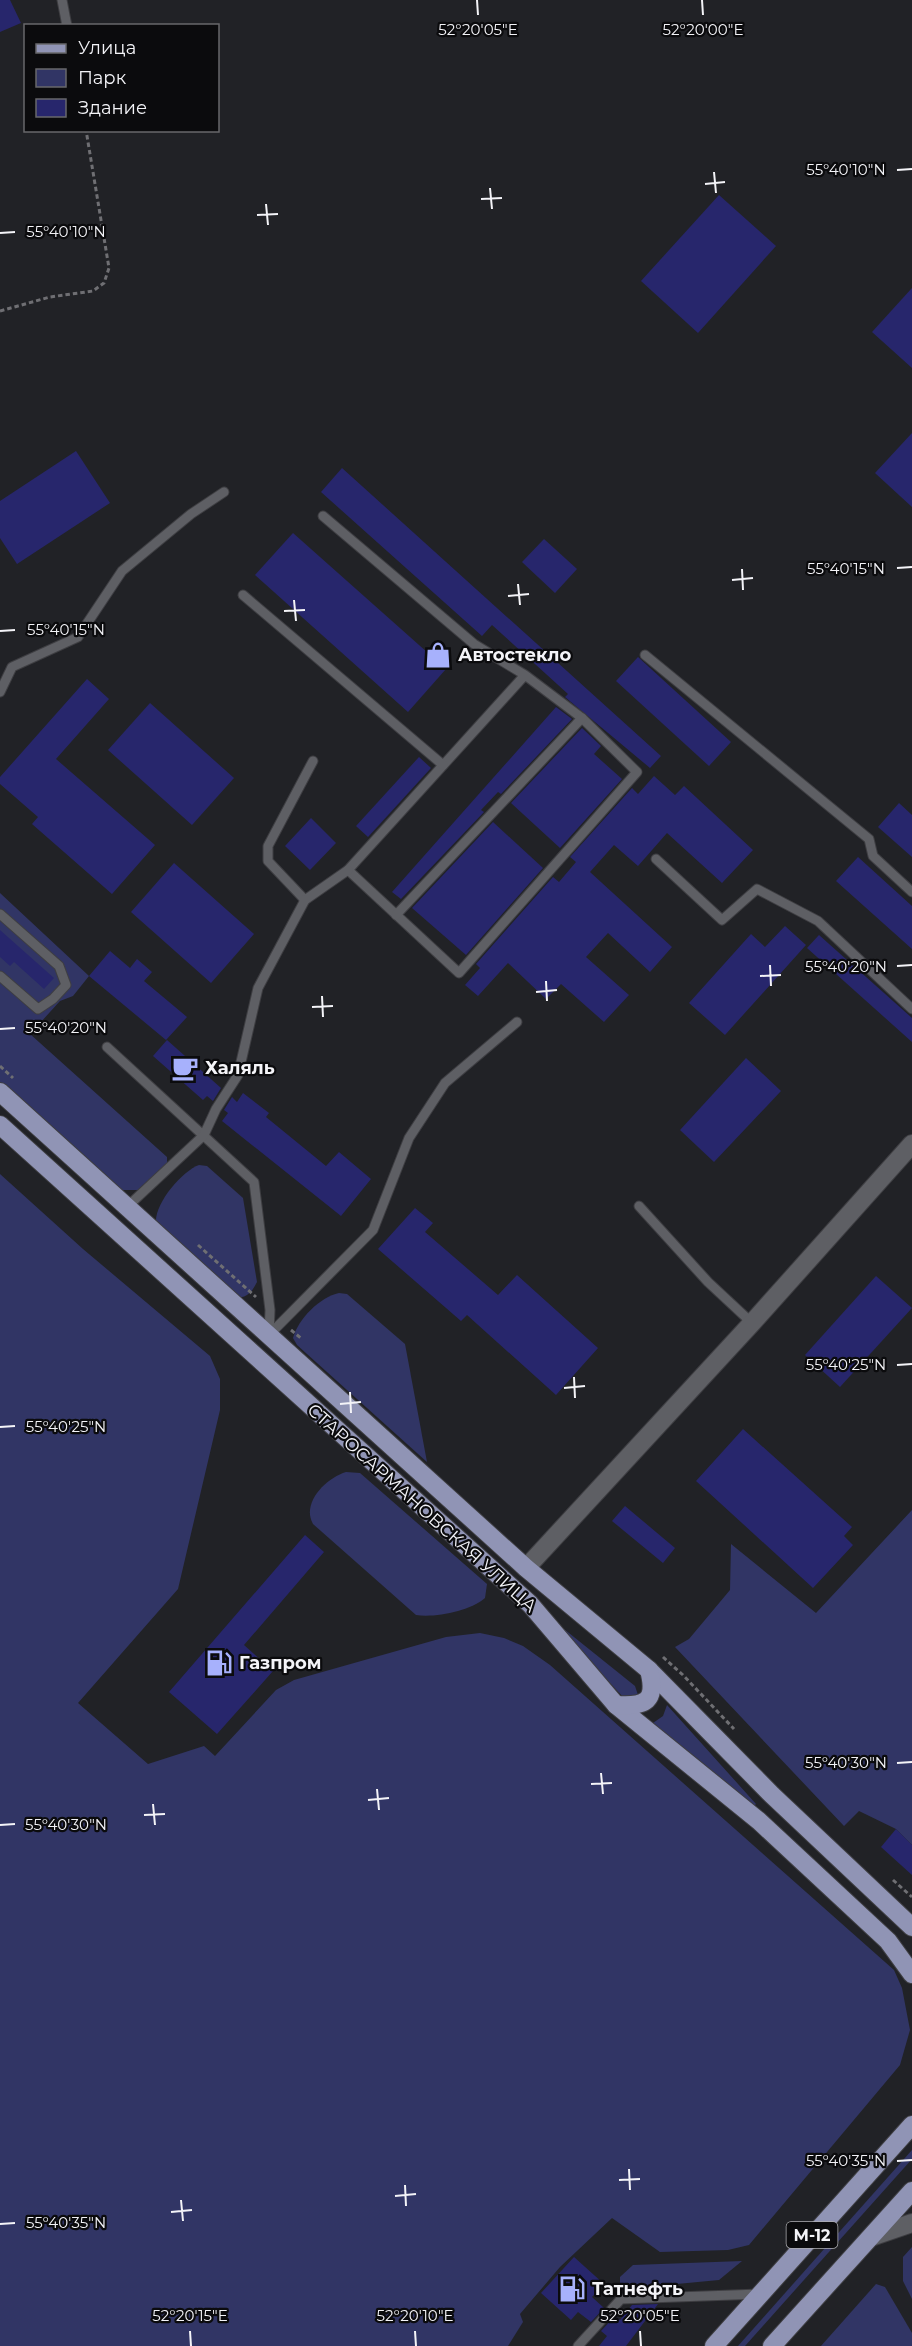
<svg xmlns="http://www.w3.org/2000/svg" width="912" height="2346" font-family="Montserrat,sans-serif">
	<rect width="100%" height="100%" fill="#212226"/>
	<g fill="#313565">
		<path d="M0,893L89,976L73,996L60,1001L30,1034L167,1157V1163L140,1190H116L0,1083Z"/>
		<path d="M199,1165L207,1166L243,1198L257,1282C251,1294 246,1298 233,1298L156,1223C154,1204 182,1171 199,1165Z"/>
		<path d="M0,1174L83,1249L210,1356L220,1379V1410L178,1589L78,1703L148,1764L204,1746L215,1756L276,1690L294,1680L446,1637L480,1633L504,1638L523,1646L550,1665L894,1970L902,1988L910,2030L900,2065L749,2245L728,2250L660,2252L612,2218L560,2267L520,2314L523,2322L508,2346H0Z"/>
		<path d="M339,1293L347,1294L405,1344L427,1462L297,1345L293,1338C298,1319 320,1297 339,1293Z"/>
		<path d="M346,1472L360,1473L487,1584L485,1598C470,1611 435,1618 416,1615L313,1524C301,1503 326,1478 346,1472Z"/>
		<path d="M912,1510V1845L896,1829L859,1811L844,1826L675,1647L689,1639L730,1590L731,1544L816,1613Z"/>
		<path d="M544,1613L635,1686L638,1695L625,1699Z"/>
		<path d="M667,1705L756,1804L753,1807L656,1731L653,1723L663,1716Z"/>
		<path d="M912,2150V2159L745,2346H738Z"/>
		<path d="M912,2247V2299L903,2281V2257Z"/>
		<path d="M742,2261L719,2280L624,2289L620,2287V2277L633,2265Z"/>
		<path d="M876,2284L885,2287L912,2333V2346H821Z"/>
	</g>
	<g fill="#27266c">
		<path d="M0,0H10L21,23L0,32Z"/>
		<path d="M719,195L776,246L698,333L641,281Z"/>
		<path d="M912,288V368L872,332Z"/>
		<path d="M912,433V507L875,473Z"/>
		<path d="M76,451L110,503L17,564L0,538V501Z"/>
		<path d="M342,468L661,756L650,768L565,697L568,694L492,625L482,636L321,492Z"/>
		<path d="M293,533L446,669L408,712L255,575Z"/>
		<path d="M544,539L577,569L555,593L522,562Z"/>
		<path d="M638,657L731,742L709,766L616,681Z"/>
		<path d="M87,679L109,699L56,759L155,845L112,894L32,824L38,817L0,784V777Z"/>
		<path d="M150,703L234,778L192,825L108,750Z"/>
		<path d="M556,707L572,719L501,794L498,792L481,810L484,812L401,899L392,892Z"/>
		<path d="M582,728L601,746L594,754L622,779L560,848L511,803Z"/>
		<path d="M419,757L431,768L368,837L356,826Z"/>
		<path d="M654,776L675,795L684,786L753,850L722,883L667,833L638,866L614,845L590,872L672,947L650,972L608,933L586,957L629,995L604,1022L561,984L546,999L508,963L478,996L465,985L480,968L476,964L553,877L559,882L576,862L570,857L632,788L638,794Z"/>
		<path d="M899,803L912,815V857L878,827Z"/>
		<path d="M311,818L336,843L310,870L285,846Z"/>
		<path d="M493,822L543,868L466,955L412,908Z"/>
		<path d="M858,857L912,906V949L836,881Z"/>
		<path d="M174,863L254,934L211,983L131,912Z"/>
		<path d="M785,926L806,945L725,1035L689,1003L751,934L765,947Z"/>
		<path d="M0,930L54,978L44,989L14,962L10,966L0,957Z"/>
		<path d="M819,935L912,1018V1042L807,948Z"/>
		<path d="M110,951L130,968L137,959L152,972L144,981L187,1017L166,1040L89,976Z"/>
		<path d="M167,1040L221,1088L213,1101L207,1096L203,1100L153,1056Z"/>
		<path d="M746,1058L781,1091L714,1162L680,1130Z"/>
		<path d="M243,1093L269,1113L266,1117L326,1166L339,1152L371,1179L341,1216L222,1121L228,1113L224,1110L232,1097L237,1102Z"/>
		<path d="M415,1208L433,1223L425,1232L498,1295L517,1275L598,1348L556,1395L467,1315L461,1321L378,1249Z"/>
		<path d="M876,1276L912,1308L840,1387L805,1355Z"/>
		<path d="M743,1429L852,1527L844,1536L853,1545L813,1588L696,1481Z"/>
		<path d="M625,1506L675,1548L663,1563L612,1521Z"/>
		<path d="M305,1535L324,1552L244,1645L273,1671L217,1734L169,1692Z"/>
		<path d="M896,1829L912,1845V1875L881,1847Z"/>
		<path d="M574,2257L604,2284L592,2297L604,2308L591,2322L578,2312L571,2320L541,2293Z"/>
		<path d="M658,2304L626,2346H599L607,2336L601,2331L615,2316L620,2320L632,2305Z"/>
	</g>
	<g fill="none" stroke-linecap="round" stroke-linejoin="round">
		<g stroke="#3e3e42" stroke-width="11">
			<g id="lane">
				<path d="M62,0L67,26"/>
				<path d="M323,516L474,644L525,675L348,870L459,973L637,772L582,718L525,675"/>
				<path d="M243,595L443,765"/>
				<path d="M645,655L869,839L873,856L912,892"/>
				<path d="M0,692L12,667L78,637L122,571L191,514L224,492"/>
				<path d="M656,859L722,920L757,889L818,921L912,1009"/>
				<path d="M305,900L268,861V846L313,761"/>
				<path d="M0,914L59,966L66,985L53,999L38,1009L0,976"/>
				<path d="M396,915L582,718"/>
				<path d="M107,1047L254,1182L270,1310L269,1335"/>
				<path d="M128,1206L204,1135L216,1109L238,1075L258,988L305,900L348,870"/>
				<path d="M639,1206L708,1282L752,1323"/>
				<path d="M269,1335L373,1230L409,1138L445,1083L517,1022"/>
				<path d="M578,2346L621,2299L760,2294"/>
			</g>
		</g>
		<g stroke="#3e3e42" stroke-width="20">
			<path id="street" d="M526,1568L752,1323L912,1144"/>
		</g>
		<g stroke="#3e3e42" stroke-width="20">
			<path id="secondary" d="M871,2237L912,2223"/>
		</g>
		<g stroke="#3e3e42" stroke-width="20">
			<g id="primary">
				<path d="M0,1092L526,1568L649,1670L772,1795L912,1927"/>
				<path d="M0,1125L530,1604L616,1705L759,1821L888,1941L912,1974"/>
				<path d="M616,1705C646,1707 657,1701 649,1670"/>
				<path d="M714,2346L912,2125"/>
				<path d="M772,2346L912,2191"/>
			</g>
		</g>
		<g stroke="#6f6f73" stroke-width="3" stroke-dasharray="4.5 3" stroke-linecap="butt">
			<path d="M0,311L50,297L93,291L104,283L109,268L86,130"/>
			<path d="M0,1066L13,1078"/>
			<path d="M198,1245L256,1297"/>
			<path d="M291,1330L302,1339"/>
			<path d="M663,1657L683,1675L734,1729"/>
			<path d="M893,1880L912,1897"/>
		</g>
		<use href="#lane" stroke="#5e5f64" stroke-width="9"/>
		<use href="#street" stroke="#5e5f64" stroke-width="18"/>
		<use href="#secondary" stroke="#5e5f64" stroke-width="18"/>
		<use href="#primary" stroke="#9094b5" stroke-width="18"/>
	</g>
	<path fill="none" stroke="#f4f4f8" stroke-width="2" d="M477,0L478,15M702,0L703,15M897,170L912,169M714,172L716,193M705,184L725,182M490,188L492,209M481,199L502,198M266,204L268,225M257,215L278,214M0,233L15,232M897,568L912,567M742,569L743,590M732,580L753,578M518,584L520,605M508,596L529,594M294,600L296,621M284,611L305,610M0,631L15,630M770,965L771,986M897,966L912,965M760,976L781,975M546,981L547,1001M536,992L557,990M322,996L323,1017M312,1007L333,1006M0,1029L15,1028M897,1365L912,1364M574,1377L575,1398M564,1388L585,1386M350,1392L351,1413M340,1404L361,1402M0,1427L15,1426M897,1763L912,1762M601,1773L603,1794M591,1784L612,1783M377,1789L379,1810M368,1800L389,1798M153,1804L155,1825M144,1815L165,1814M0,1825L15,1824M897,2161L912,2160M629,2169L630,2190M619,2180L640,2179M405,2185L406,2206M395,2196L416,2194M181,2200L183,2221M171,2212L192,2210M0,2224L15,2223M190,2331L191,2346M415,2331L416,2346M640,2331L641,2346"/>
	<defs>
		<g id="shop-bare" transform="scale(2.07)"><path d="M-5-2.5h2.3a2.7 3.5 0 0 1 5.4 0H5L5.5 6h-11ZM-1.5-2.5h3a1.5 2.3 0 0 0-3 0Z" fill="#a7b1fc" stroke="#0b0b0d" stroke-width="2.5" paint-order="stroke"/></g>
		<g id="cafe-bare" transform="scale(2.07)"><path d="M-5.5-4.5H6V0H3Q3 3.5 0 3.5H-2.5Q-5.5 3.5-5.5 0ZM3-3.2v2h1.7v-2ZM-6 4.5H4V6H-6Z" fill="#a7b1fc" stroke="#0b0b0d" stroke-width="2.5" paint-order="stroke"/></g>
		<g id="fuel-bare" transform="scale(2.07)"><path d="M-5.5-6h7V0h2V4h1.3V-2.5L3-4.5l.8-.8L6-3V5H2.5V1h-1V6h-7ZM-4.2-4.7v3.2H.2V-4.7Z" fill="#a7b1fc" stroke="#0b0b0d" stroke-width="2.5" paint-order="stroke"/></g>
	</defs>
	<g fill-rule="evenodd">
		<use href="#shop-bare" x="438" y="655"/>
		<use href="#cafe-bare" x="185" y="1068"/>
		<use href="#fuel-bare" x="219" y="1663"/>
		<use href="#fuel-bare" x="572" y="2289"/>
	</g>
	<g text-anchor="middle" stroke-width="4.5" stroke-linejoin="round" paint-order="stroke">
		<rect fill="#0b0b0d" stroke="#aeaeb2" stroke-width="1.5" x="786.5" y="2222" width="51" height="26" rx="4.5"/>
		<g font-size="16" font-weight="bold" fill="#f4f4f8">
			<text x="812" y="2241">М-12</text>
		</g>
		<g font-size="18" font-weight="bold" fill="#f4f4f8" stroke="#0b0b0d" text-anchor="start">
			<text x="458" y="661">Автостекло</text>
			<text x="205" y="1074">Халяль</text>
			<text x="239" y="1669">Газпром</text>
			<text x="592" y="2295">Татнефть</text>
		</g>
		<g font-size="18" fill="#f4f4f8" stroke="#0b0b0d">
			<text transform="translate(422 1508) rotate(42)" y="6">СТАРОСАРМАНОВСКАЯ УЛИЦА</text>
		</g>
	</g>
	<g font-size="15" text-anchor="middle" fill="#f4f4f8" stroke="#0b0b0d" stroke-width="4.5" stroke-linejoin="round" paint-order="stroke">
		<text x="478" y="35">52°20'05"E</text>
		<text x="703" y="35">52°20'00"E</text>
		<text x="846" y="175">55°40'10"N</text>
		<text x="66" y="237">55°40'10"N</text>
		<text x="846" y="574">55°40'15"N</text>
		<text x="66" y="635">55°40'15"N</text>
		<text x="846" y="972">55°40'20"N</text>
		<text x="66" y="1033">55°40'20"N</text>
		<text x="846" y="1370">55°40'25"N</text>
		<text x="66" y="1432">55°40'25"N</text>
		<text x="846" y="1768">55°40'30"N</text>
		<text x="66" y="1830">55°40'30"N</text>
		<text x="846" y="2166">55°40'35"N</text>
		<text x="66" y="2228">55°40'35"N</text>
		<text x="190" y="2321">52°20'15"E</text>
		<text x="415" y="2321">52°20'10"E</text>
		<text x="640" y="2321">52°20'05"E</text>
	</g>
	<rect x="24" y="24" width="195" height="108" fill="#0b0b0d" stroke="#68686b" stroke-width="1.5"/>
	<rect x="36" y="44" width="30" height="9" fill="#9094b5" stroke="#68686b" stroke-width="1.5"/>
	<text x="78" y="54" font-size="18" fill="#f4f4f8">Улица</text>
	<rect x="36" y="69" width="30" height="18" fill="#313565" stroke="#68686b" stroke-width="1.5"/>
	<text x="78" y="84" font-size="18" fill="#f4f4f8">Парк</text>
	<rect x="36" y="99" width="30" height="18" fill="#27266c" stroke="#68686b" stroke-width="1.5"/>
	<text x="78" y="114" font-size="18" fill="#f4f4f8">Здание</text>
</svg>
